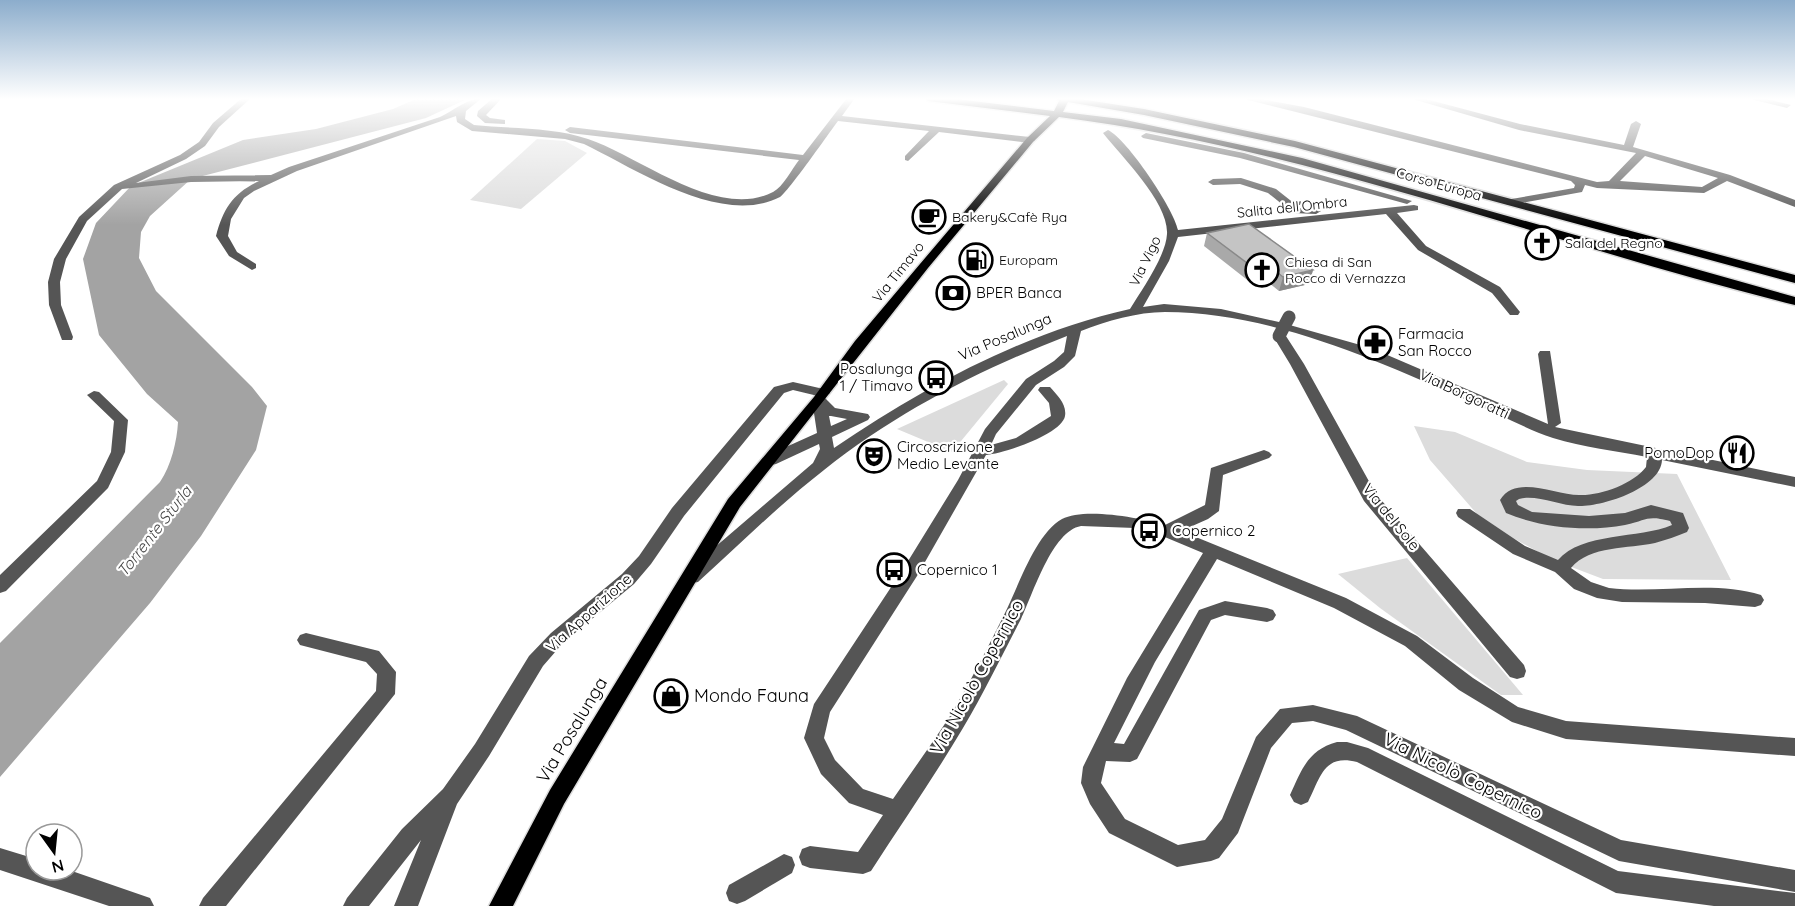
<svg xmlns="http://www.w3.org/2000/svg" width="1795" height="906" font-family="Quicksand,sans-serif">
	<rect width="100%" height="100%" fill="#fff"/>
	<g fill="#dcdcdc">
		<path d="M537,139L565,141L587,153L521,209L470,200Z"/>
		<path d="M1004,380L1008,384L952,452L897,429Z"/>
		<path d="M1414,426L1455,432L1527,462L1587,470L1677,474L1731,580L1603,579L1553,560L1513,538L1477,514L1430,460Z"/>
		<path d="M1407,558L1523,695H1501L1380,608L1338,574Z"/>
	</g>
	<path fill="#a3a3a3" d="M418,98H469L426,118L191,179L150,216L141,232L139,258L156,291L252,387L267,406L256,450L201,536L150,603L0,777V643L160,482C171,466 177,441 178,422L147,394L99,335L83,259L96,223L131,186L243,140L316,129L393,109Z"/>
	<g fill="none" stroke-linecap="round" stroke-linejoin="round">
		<g stroke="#dbdbdb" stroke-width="3">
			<path id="major" d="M924,98H948L1054,111L1059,101L1055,98H1074L1144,109L1295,141L1795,275V283L1294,147L1144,115L1068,102L1063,112L1121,119L1302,158L1795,297V305C1549,244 1311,149 1059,117L1033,142L928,268L740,507L564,804L513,906H489L550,790L728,499L814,397L855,341L920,264L1027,138L1050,116L928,101Z"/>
		</g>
		<g fill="#555" fill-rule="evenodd">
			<path d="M242,98H251L219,127L205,146L186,159L136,183L191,176L271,175L289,167L440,117C453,111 468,98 482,98L466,111L465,119L474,125C512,129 553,127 588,139C639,156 718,221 773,192C783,187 792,169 799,160L570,133L565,130L570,127L803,155L847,98H855L842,116L1030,137L1035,140L1030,143L939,132L908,161L905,160V156L929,131L838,121C829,133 788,192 780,197C721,227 636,169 584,144L565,139L472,131L457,122L456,116L297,171L254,191L244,198L231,219L228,236L237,252L256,264V268L252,270L229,256L216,236C223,209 233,193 259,181L191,182L122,189L87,221L66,259L60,282L61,305L73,337L72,340H62L49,305L48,282L54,259L79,217L114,185L180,155L199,142L213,123Z"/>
			<path d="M493,98H502L486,115L490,118L505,120V124L485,123L477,116L478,111Z"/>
			<path d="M1240,98H1256L1304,107L1597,182L1609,181L1636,153L1519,130L1409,98H1422L1520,124L1624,145L1631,124L1636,121L1641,124L1633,147L1730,175L1795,200V207L1727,181L1704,193L1597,188L1585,185L1582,192L1510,205L1506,204V200L1574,188L1575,185L1571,181ZM1645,156L1718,178L1702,187L1620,181Z"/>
			<path d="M1746,98H1763L1791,105L1787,108Z"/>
			<path d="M1108,130C1127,139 1174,209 1178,230L1414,205L1418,206V210L1397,213L1426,246L1500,287L1520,312L1518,315H1510L1492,293L1418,250L1386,214L1178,237L1169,261L1143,307L1164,304L1221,309L1279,322L1371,348L1548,424L1538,354L1540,351H1550L1561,423L1555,427L1795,477V487L1662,460C1661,488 1602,507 1578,506C1560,506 1536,494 1519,499L1516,501L1518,505L1532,512L1589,516L1625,513L1651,505L1683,513L1689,528L1687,532C1677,536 1666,540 1655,543C1629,549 1590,545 1571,568L1591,582L1609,588C1658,594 1713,580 1761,595L1764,600L1761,605L1755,607L1705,603L1622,602L1597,598L1574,589L1555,572L1513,554L1458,517L1456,513L1458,509H1470L1525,546L1558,560C1582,532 1639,539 1672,525L1670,521C1646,515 1648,520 1625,525C1588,532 1541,528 1506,513L1500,500C1516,474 1555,495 1579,495C1600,496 1633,484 1646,467L1647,457C1616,451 1583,447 1553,438C1524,428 1497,413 1469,401C1375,360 1270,312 1165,312C1137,312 1107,321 1081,331L1075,356L1064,367L1036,385L996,434L991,445L1016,438L1051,416L1049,403L1038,390L1040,387H1050C1057,395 1067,404 1065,416C1062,434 1003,454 986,455L917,576L830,712L824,738L835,760L863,789L893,799C912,771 932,744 950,716C969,684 987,649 1004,615C1018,588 1035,534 1062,519C1084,507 1142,518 1165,525L1205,505L1211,468L1264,450L1269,452L1272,455L1269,458L1223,475L1219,511L1208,519L1181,531L1346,598L1417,636L1473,678L1518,707L1566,721L1795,738V756L1566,739L1512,722L1459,690L1405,646L1334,608L1217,559L1155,662L1114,743L1124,744L1199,610L1225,601L1267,608L1273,610L1276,615L1273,620L1267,622L1225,615L1211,620L1137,759L1130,762L1106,761L1101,783L1125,819L1178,845L1205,840L1222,819L1256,737L1280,709L1313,705L1357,716L1621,840L1795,870V892L1619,861L1346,730L1313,721L1292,723L1271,748L1238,833L1219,858L1211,861L1177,867L1109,833L1090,804L1081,783L1083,767L1127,678L1203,553L1160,535L1135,528L1081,526C1052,531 1033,594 1021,619C1002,655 984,693 963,728C934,777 902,823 871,871L863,874L810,868L802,865L799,857L802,849L810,846L858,852L883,815L849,803L821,774L804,738L814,704L905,566L958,480L985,429L1026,379L1054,361L1064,352L1067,336C981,369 897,412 824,470C780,504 740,544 698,582L692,583L686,582L683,577L686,572L813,463L820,449L819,444L776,464L771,465L763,460L766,456L817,433L812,400L818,396L793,390L784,393L684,516L651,564L634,584L563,643L543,666L489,756L457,804L418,906H394L421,840L369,906H343L347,898L402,829L443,789L475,744L529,656L551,633L622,574L639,556L672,508L774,387L793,382L828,390L830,393L824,397L835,408L868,414L870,417L868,420L832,437L834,448C924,387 1023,333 1130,309C1141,291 1166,256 1167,234C1169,203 1122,157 1103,133ZM829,416H831L847,419L831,426Z"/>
			<path d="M1146,133L1244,153L1412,201L1407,204L1240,158L1143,138L1141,136Z"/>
			<path d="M1241,178L1276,189L1300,208H1316L1321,211L1316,214L1293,213L1268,193L1240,184L1213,185L1208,182L1213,179Z"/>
			<path d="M1279,332L1284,333L1304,364L1376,494L1524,665L1526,671L1524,677L1517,679L1510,677L1364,501L1290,364L1273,336Z"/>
			<path d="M94,391L99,392L128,420L125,452L108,488L6,591L0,593V575L97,481L111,452L114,421L87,395Z"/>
			<path d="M306,633L379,651L396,672L395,694L226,906H199L203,898L376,691L377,674L366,662L300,645L297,640L300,635Z"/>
			<path d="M1337,742H1347L1368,748L1618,871L1795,893V906H1714L1616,893L1357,762C1324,754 1321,776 1308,802L1301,805L1294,802L1290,795C1302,769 1308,750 1337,742Z"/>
			<path d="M0,848L36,859V870H69L150,898L154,906H109L0,870Z"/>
			<path d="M784,854L792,857L795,865L792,873L745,901L737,904L729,901L726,893L729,885Z"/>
		</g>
		<use href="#major" fill="#000" fill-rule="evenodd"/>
		<path stroke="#555" stroke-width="13" d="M1279,336L1289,317"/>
	</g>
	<path fill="#a9a9a9" d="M1207,233L1313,270L1309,284L1279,291L1269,283L1255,286L1204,246Z"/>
	<g fill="#898989">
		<path d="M1273,269L1269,283L1255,286L1259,272Z"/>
		<path d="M1313,270L1309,284L1279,291L1283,277Z"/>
	</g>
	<path fill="#c4c4c4" stroke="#898989" stroke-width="1.5" d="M1249,224L1313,270L1283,277L1273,269L1259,272L1207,233Z"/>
	<linearGradient id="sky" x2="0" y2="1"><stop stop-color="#8cadcc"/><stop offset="0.44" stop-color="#fff"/><stop offset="1" stop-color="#fff" stop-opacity="0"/></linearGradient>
	<rect width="1795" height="225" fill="url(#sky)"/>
	<defs>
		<g id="cafe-ring" transform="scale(1.725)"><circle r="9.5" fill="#fff" stroke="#000" stroke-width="1.5"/><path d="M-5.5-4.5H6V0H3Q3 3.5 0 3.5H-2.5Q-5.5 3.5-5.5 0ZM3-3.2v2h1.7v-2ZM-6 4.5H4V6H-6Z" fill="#000"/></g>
		<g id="church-ring" transform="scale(1.725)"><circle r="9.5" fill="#fff" stroke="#000" stroke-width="1.5"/><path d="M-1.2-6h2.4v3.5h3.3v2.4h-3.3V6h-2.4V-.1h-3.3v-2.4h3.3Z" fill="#000"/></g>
		<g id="fuel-ring" transform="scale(1.725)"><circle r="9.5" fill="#fff" stroke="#000" stroke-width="1.5"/><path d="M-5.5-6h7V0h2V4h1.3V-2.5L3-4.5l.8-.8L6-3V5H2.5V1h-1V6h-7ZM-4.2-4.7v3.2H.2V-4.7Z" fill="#000"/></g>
		<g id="bank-ring" transform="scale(1.725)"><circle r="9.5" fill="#fff" stroke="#000" stroke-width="1.5"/><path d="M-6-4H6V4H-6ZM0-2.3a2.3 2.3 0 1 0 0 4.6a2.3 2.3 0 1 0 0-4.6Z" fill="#000"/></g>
		<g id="pharmacy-ring" transform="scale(1.725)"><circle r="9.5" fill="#fff" stroke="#000" stroke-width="1.5"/><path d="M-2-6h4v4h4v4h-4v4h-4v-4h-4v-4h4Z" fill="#000"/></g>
		<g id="bus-ring" transform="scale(1.725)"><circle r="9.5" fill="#fff" stroke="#000" stroke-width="1.5"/><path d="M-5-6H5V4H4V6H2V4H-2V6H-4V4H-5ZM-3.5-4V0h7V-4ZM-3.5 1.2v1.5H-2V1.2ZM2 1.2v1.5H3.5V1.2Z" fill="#000"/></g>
		<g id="restaurant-ring" transform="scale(1.725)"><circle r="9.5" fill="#fff" stroke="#000" stroke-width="1.5"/><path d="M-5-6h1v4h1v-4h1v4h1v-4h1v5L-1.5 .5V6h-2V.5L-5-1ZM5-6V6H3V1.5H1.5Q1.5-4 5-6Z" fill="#000"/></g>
		<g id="theatre-ring" transform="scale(1.725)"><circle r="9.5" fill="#fff" stroke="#000" stroke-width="1.5"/><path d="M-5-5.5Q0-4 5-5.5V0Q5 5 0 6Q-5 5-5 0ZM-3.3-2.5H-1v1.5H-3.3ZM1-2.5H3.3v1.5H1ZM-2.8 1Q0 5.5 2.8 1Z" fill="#000"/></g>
		<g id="shop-ring" transform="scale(1.725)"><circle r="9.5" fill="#fff" stroke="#000" stroke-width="1.5"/><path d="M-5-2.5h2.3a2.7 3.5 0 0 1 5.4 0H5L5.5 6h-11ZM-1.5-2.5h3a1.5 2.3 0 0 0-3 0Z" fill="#000"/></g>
	</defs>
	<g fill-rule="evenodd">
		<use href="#cafe-ring" x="929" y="217"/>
		<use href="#church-ring" x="1542" y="243"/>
		<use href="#fuel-ring" x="976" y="260"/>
		<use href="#church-ring" x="1262" y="270"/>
		<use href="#bank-ring" x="953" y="293"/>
		<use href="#pharmacy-ring" x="1375" y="343"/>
		<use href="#bus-ring" x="936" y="378"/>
		<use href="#restaurant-ring" x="1737" y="453"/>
		<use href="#theatre-ring" x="874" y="456"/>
		<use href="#bus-ring" x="1149" y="531"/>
		<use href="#bus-ring" x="894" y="570"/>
		<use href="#shop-ring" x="671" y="696"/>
	</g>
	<g text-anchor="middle" stroke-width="4.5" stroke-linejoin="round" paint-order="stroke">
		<g font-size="14" fill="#000" stroke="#fff">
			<text transform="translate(1439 184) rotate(16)" y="5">Corso Europa</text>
			<text transform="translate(1292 207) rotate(-6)" y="5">Salita dell'Ombra</text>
			<text transform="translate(1145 261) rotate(-64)" y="5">Via Vigo</text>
			<text transform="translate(898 272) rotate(-51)" y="5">Via Timavo</text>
		</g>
		<g font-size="14" fill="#000" stroke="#fff" text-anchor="start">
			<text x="952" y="222">Bakery&amp;Cafè Rya</text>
			<text x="1565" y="248">Sala del Regno</text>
			<text x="999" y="265">Europam</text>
			<text x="1285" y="267">Chiesa di San<tspan x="1285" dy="16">Rocco di Vernazza</tspan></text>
		</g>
		<g font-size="15" fill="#000" stroke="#fff" text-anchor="start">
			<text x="976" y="298">BPER Banca</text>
			<text x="1398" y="339">Farmacia<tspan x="1398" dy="17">San Rocco</tspan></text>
			<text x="913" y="374" text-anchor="end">Posalunga<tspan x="913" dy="17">1 / Timavo</tspan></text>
			<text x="897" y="452">Circoscrizione<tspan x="897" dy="17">Medio Levante</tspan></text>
			<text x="1714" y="458" text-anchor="end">PomoDop</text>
			<text x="1172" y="536">Copernico 2</text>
			<text x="917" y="575">Copernico 1</text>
		</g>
		<g font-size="15" fill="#000" stroke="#fff">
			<text transform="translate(1005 337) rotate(-23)" y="5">Via Posalunga</text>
			<text transform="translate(1464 394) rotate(25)" y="5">Via Borgoratti</text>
			<text transform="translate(1391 517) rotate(51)" y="5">Via del Sole</text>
			<text transform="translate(589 613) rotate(-42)" y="5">Via Apparizione</text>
		</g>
		<g font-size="16" font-style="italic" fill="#444" stroke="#fff">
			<text transform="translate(154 531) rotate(-52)" y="6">Torrente Sturla</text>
		</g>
		<g font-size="18" fill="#000" stroke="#fff">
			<text transform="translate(977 677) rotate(-61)" y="6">Via Nicolò Copernico</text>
			<text transform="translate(572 730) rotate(-59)" y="6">Via Posalunga</text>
			<text transform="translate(1463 776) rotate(26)" y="6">Via Nicolò Copernico</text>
		</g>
		<g font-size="18" fill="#000" stroke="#fff" text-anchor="start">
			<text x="694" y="702">Mondo Fauna</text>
		</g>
	</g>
	<g transform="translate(54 852) rotate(165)"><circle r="28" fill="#ffffff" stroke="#999999" stroke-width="1.5"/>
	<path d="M0-4.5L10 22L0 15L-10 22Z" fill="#000000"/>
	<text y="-9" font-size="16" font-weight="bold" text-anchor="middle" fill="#000000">N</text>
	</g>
</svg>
